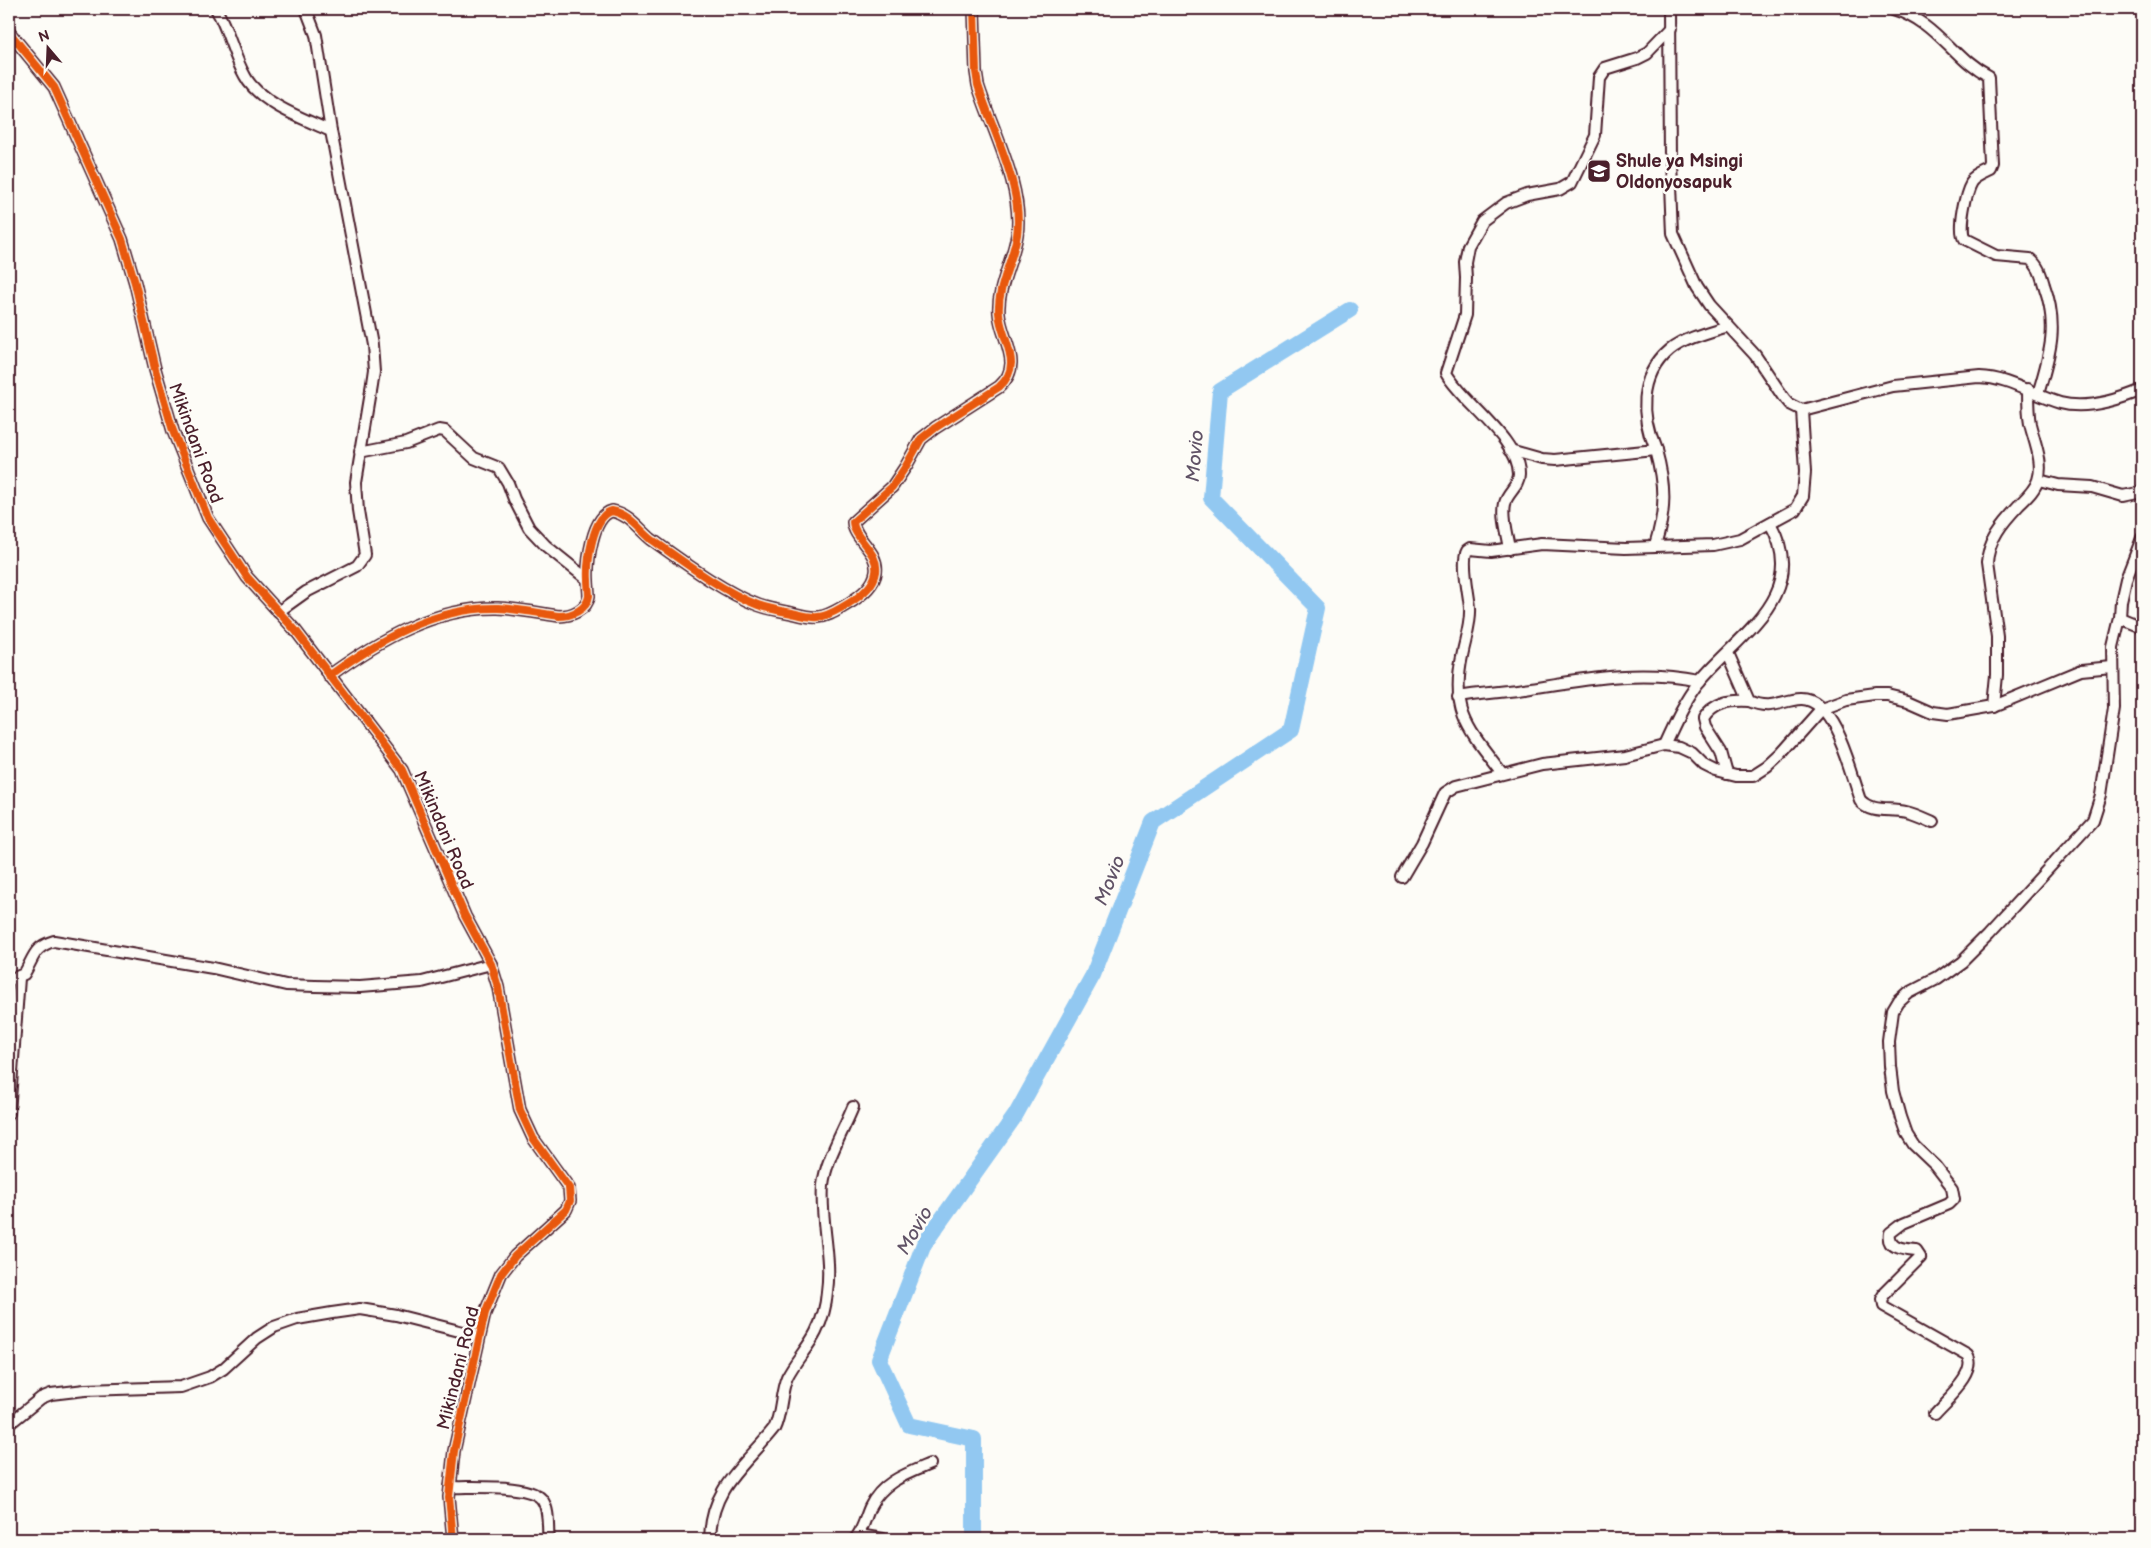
<svg xmlns="http://www.w3.org/2000/svg" width="2151" height="1548" font-family="'Balsamiq Sans',sans-serif">
	<rect width="100%" height="100%" fill="#fdfcf7"/>
	<filter id="ink" filterUnits="userSpaceOnUse"><feTurbulence type="fractalNoise" baseFrequency=".02" numOctaves="2"/><feDisplacementMap in="SourceGraphic" scale="10" xChannelSelector="R" yChannelSelector="G"/><feConvolveMatrix kernelMatrix="1 2 1 2 8 2 1 2 1" color-interpolation-filters="sRGB"/></filter>
	<g filter="url(#ink)">
		<g fill="none" stroke-linecap="round" stroke-linejoin="round">
			<path stroke="#92c8f1" stroke-width="16" d="M974,1539V1439L909,1425L879,1360L924,1244L1015,1116L1093,975L1153,822L1291,730L1318,608L1211,498L1220,391L1350,310"/>
			<g stroke="#4a1f2b" stroke-width="14">
				<g id="minor">
					<path d="M216,9C229,31 233,55 245,76C259,103 304,119 331,131"/>
					<path d="M1669,9L1670,160L1673,234L1697,287L1709,305L1755,355L1784,398L1789,404L1801,410L1893,386L1979,377C2009,378 2032,395 2060,403C2086,410 2118,400 2142,390"/>
					<path d="M1894,9C1939,23 1952,59 1989,78L1993,166L1991,171C1985,174 1976,177 1972,183C1966,193 1958,232 1964,240L1996,256L2030,259C2039,266 2041,275 2044,285C2059,326 2050,354 2038,394"/>
					<path d="M9,32L54,87L122,239L135,283L155,369L173,431L208,518L247,577L296,631L402,770L465,916L491,964L498,987L520,1110L533,1138L569,1188L570,1201L566,1210L515,1256L501,1274L485,1313L454,1451L449,1497L453,1539"/>
					<path d="M1510,450L1542,459L1555,460L1656,450C1666,486 1666,511 1655,546"/>
					<path d="M1656,450C1642,417 1640,375 1670,350C1685,338 1709,332 1728,326"/>
					<path d="M360,452L406,443L439,430L445,431L474,458L499,468L508,483L514,499L529,528L546,546L587,579"/>
					<path d="M2039,480L2058,485L2092,487L2123,496L2142,492"/>
					<path d="M1510,549C1508,535 1502,517 1505,503C1508,492 1519,487 1519,475C1519,439 1462,402 1446,373L1465,315L1466,278L1465,262L1468,246L1482,221L1506,203L1527,195L1560,189L1572,182L1595,135L1599,77L1605,68L1637,58L1647,53L1670,29"/>
					<path d="M278,612L306,592L357,566L365,555L358,511L356,482L372,386L374,372L372,345L331,131L316,35L306,9"/>
					<path d="M2120,618L2142,627"/>
					<path d="M1728,653L1749,701C1771,711 1781,700 1801,699C1835,698 1852,776 1861,800C1873,813 1890,807 1906,811C1915,813 1923,817 1932,821"/>
					<path d="M329,676C378,640 435,607 498,608C518,609 539,613 559,616C571,616 587,610 589,596C589,591 588,585 588,580C587,563 592,516 612,511C629,514 638,528 651,539C682,561 723,592 758,605C769,609 781,611 792,613C800,615 809,618 818,617C829,616 837,610 846,605C858,598 874,587 876,572C879,551 854,540 853,522L892,487L906,466L921,439L935,428L999,387C1025,364 1001,340 999,313C997,287 1013,261 1017,235C1024,188 992,130 978,85L976,72L974,9"/>
					<path d="M1458,697C1483,693 1507,692 1531,688C1588,679 1642,669 1700,681"/>
					<path d="M1994,706L2081,670L2112,667"/>
					<path d="M1664,745C1674,723 1684,701 1699,682C1739,634 1811,595 1770,523"/>
					<path d="M1502,773C1470,731 1450,713 1462,656C1465,640 1471,625 1470,608C1469,594 1461,561 1467,551L1470,549L1491,551L1542,544L1626,548L1713,545L1740,539L1795,509L1803,496L1805,473L1801,410"/>
					<path d="M1727,774L1721,752L1705,727L1703,719C1714,702 1730,700 1749,701"/>
					<path d="M1402,877L1422,843L1445,793L1456,786L1542,764L1625,755L1664,745L1679,747L1692,753L1704,765L1716,771L1736,776H1753L1767,767L1780,755L1821,709L1846,700L1875,696H1887L1908,701L1933,712L1948,714L1994,706L1997,675V636L1987,564C1988,539 2003,522 2019,505C2026,498 2035,490 2038,480C2044,463 2034,441 2030,424C2028,413 2028,401 2028,389"/>
					<path d="M9,980L24,974C34,958 33,947 54,941L213,968L286,985L315,986L360,987L422,982L491,964"/>
					<path d="M9,1113L19,978"/>
					<path d="M1935,1413C1947,1399 1980,1373 1968,1355L1881,1306L1880,1300L1883,1295L1921,1257L1917,1251C1905,1250 1888,1249 1891,1233L1904,1223L1949,1204L1954,1199L1952,1188L1935,1166L1913,1145L1906,1134L1900,1117L1893,1091L1890,1067L1889,1042L1893,1012L1899,1002L1909,993L1936,979L1961,961L1990,932L2093,820L2101,795L2114,709L2113,647L2120,618L2121,601L2126,579L2142,538"/>
					<path d="M9,1424L41,1398L51,1394L85,1390L181,1387L210,1377L223,1369L257,1338L274,1327L297,1319L332,1313L360,1309L396,1315L479,1336"/>
					<path d="M450,1487C471,1488 533,1483 543,1501C550,1512 547,1528 549,1539"/>
					<path d="M859,1535L883,1539"/>
					<path d="M710,1539C711,1486 745,1466 774,1429C782,1413 780,1394 787,1377C795,1361 808,1348 816,1332C822,1320 826,1306 827,1292C832,1256 820,1221 823,1185C826,1159 843,1132 853,1107"/>
					<path d="M855,1539C863,1530 865,1518 870,1507C882,1482 906,1474 930,1464"/>
				</g>
			</g>
			<use href="#minor" stroke="#fdfcf7" stroke-width="10"/>
			<g stroke="#fdfcf7" stroke-width="11">
				<g id="cycleway">
					<path d="M9,32L54,87L122,239L135,283L155,369L173,431L208,518L247,577L296,631L402,770L465,916L491,964L498,987L520,1110L533,1138L569,1188L570,1201L566,1210L515,1256L501,1274L485,1313L454,1451L449,1497L453,1539"/>
					<path d="M329,676C378,640 435,607 498,608C518,609 539,613 559,616C571,616 587,610 589,596C589,591 588,585 588,580C587,563 592,516 612,511C629,514 638,528 651,539C682,561 723,592 758,605C769,609 781,611 792,613C800,615 809,618 818,617C829,616 837,610 846,605C858,598 874,587 876,572C879,551 854,540 853,522L892,487L906,466L921,439L935,428L999,387C1025,364 1001,340 999,313C997,287 1013,261 1017,235C1024,188 992,130 978,85L976,72L974,9"/>
				</g>
			</g>
			<use href="#cycleway" stroke="#e8590c" stroke-width="8"/>
		</g>
	</g>
	<defs>
		<g id="school-square" transform="scale(1.25)"><rect x="-9" y="-9" width="18" height="18" rx="4" fill="#4a1f2b" stroke="#fdfcf7"/><path d="M0-5L7-2L0 1L-7-2ZM-4 1L0 2.5L4 1V4Q0 6-4 4Z" fill="#fff"/></g>
	</defs>
	<g fill-rule="evenodd">
		<use href="#school-square" x="1599" y="171"/>
	</g>
	<g text-anchor="middle" stroke-width="5" stroke-linejoin="round" paint-order="stroke">
		<g font-size="18" font-weight="bold" fill="#4a1f2b" stroke="#fdfcf7" text-anchor="start">
			<text x="1616" y="167">Shule ya Msingi<tspan x="1616" dy="21">Oldonyosapuk</tspan></text>
		</g>
		<g font-size="18" fill="#4a1f2b" stroke="#fdfcf7">
			<text transform="translate(196 443) rotate(70)" y="6">Mikindani Road</text>
			<text transform="translate(444 830) rotate(67)" y="6">Mikindani Road</text>
			<text transform="translate(458 1368) rotate(-76)" y="6">Mikindani Road</text>
		</g>
		<g font-size="19" font-style="italic" fill="#605266" stroke="#fdfcf7">
			<text transform="translate(1194 456) rotate(-85)" y="7">Movio</text>
			<text transform="translate(1109 880) rotate(-68)" y="7">Movio</text>
			<text transform="translate(914 1230) rotate(-60)" y="7">Movio</text>
		</g>
	</g>
	<rect width="2151" height="1548" fill="none" stroke="#fdfcf7" stroke-width="30"/>
	<rect x="15" y="15" width="2121" height="1518" fill="none" stroke="#4a1f2b" stroke-width="2" filter="url(#ink)"/>
	<g transform="translate(48 48) rotate(341)" stroke="#fdfcf7" stroke-width="4" paint-order="stroke">
	<path d="M0-4L9 19L0 12L-9 19Z" fill="#4a1f2b"/>
	<text y="-8" font-size="14" font-weight="bold" text-anchor="middle" fill="#4a1f2b">N</text>
	</g>
</svg>
